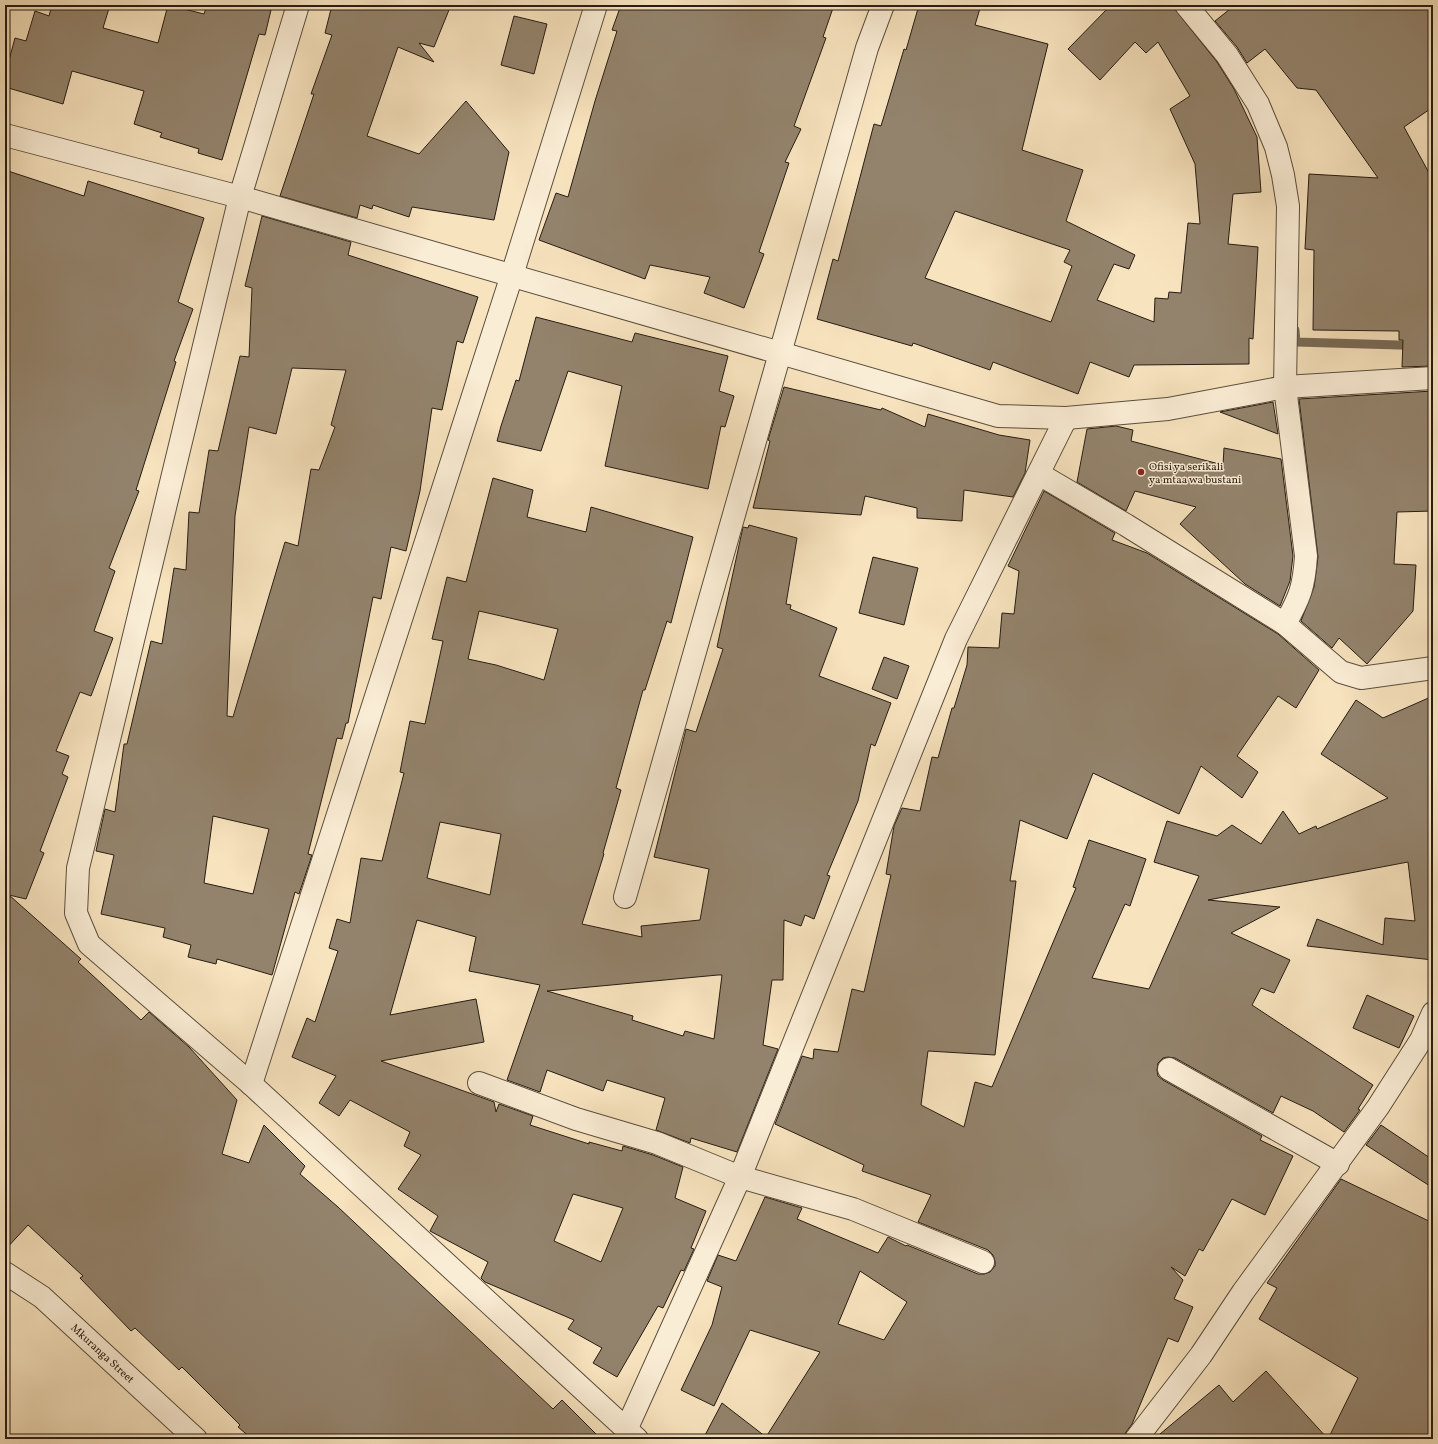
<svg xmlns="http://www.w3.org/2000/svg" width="1438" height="1444" font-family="Vollkorn,serif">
	<rect width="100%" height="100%" fill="#f7e3be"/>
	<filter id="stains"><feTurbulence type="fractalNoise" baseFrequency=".005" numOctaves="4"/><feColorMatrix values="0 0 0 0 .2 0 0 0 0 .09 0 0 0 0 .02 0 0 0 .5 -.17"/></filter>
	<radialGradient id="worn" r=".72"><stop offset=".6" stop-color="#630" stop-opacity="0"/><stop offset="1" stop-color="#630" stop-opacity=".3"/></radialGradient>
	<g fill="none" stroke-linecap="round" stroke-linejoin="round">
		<path stroke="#796b57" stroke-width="9" d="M1295,330L1296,342L1433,346"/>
	</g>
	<g fill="#93836c" stroke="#271c13" fill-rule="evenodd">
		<path d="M52,5H110L103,28L158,43L168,5L204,14L207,5H252L271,10L265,35L259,34L222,160L198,153L199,149L160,137L162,133L134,124L144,91L72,71L63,104L5,87V75L15,38L26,41L35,11L49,16Z"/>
		<path d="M332,5H451L434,47L419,43L434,62L398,47L367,136L419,154L466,101L509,152L494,220L412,207L409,217L373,205L372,209L360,205L357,218L280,196L314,94H311L332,35L325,33Z"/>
		<path d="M621,5H834L823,37L826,38L794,126L801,129L785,162L789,163L759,252L764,254L744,308L704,293L710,277L650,265L645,279L539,240L556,193L568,197L595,101L617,31L612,30Z"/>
		<path d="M919,5H981L975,25L1048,44L1022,150L1083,170L1066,221L1135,255L1129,269L1114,264L1097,300L1154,322L1155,298L1168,299L1169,292L1181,293L1188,223L1200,224L1195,164L1170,109L1190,96L1158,42L1146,53L1135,42L1100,80L1068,49L1111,5H1171L1174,8L1217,62L1234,89L1257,137L1261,192L1233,194L1228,244L1258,247L1253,339L1249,338V364L1134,365L1129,377L1090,362L1078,394L993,362L990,370L913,343L912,346L817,319L833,259L838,261L874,124L881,126L904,49L906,50ZM955,211L1070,250L1064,262L1072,266L1051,322L925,278Z"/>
		<path d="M1235,5H1433V107L1404,127L1428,171L1433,191L1430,276H1433V366L1402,367L1403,340H1399V331L1313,330L1314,250L1305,249L1309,174L1378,178L1316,90L1297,88L1265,49L1247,63L1237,47L1215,21Z"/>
		<path d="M514,16L547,24L534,74L501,65Z"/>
		<path d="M5,170L84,196L88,181L204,218L178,302L193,309L174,361L176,362L136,490L139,491L109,568L115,571L94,631L113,638L91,696L80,692L56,751L69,756L62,774L68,777L40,851L44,853L26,899L9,895L81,959L78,962L141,1020L149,1012L189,1047L237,1100L222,1154L249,1163L264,1125L305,1166L300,1174L338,1207L553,1409L562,1400L601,1439H252L238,1427L240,1425L182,1367L179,1370L135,1328L131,1331L80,1278L83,1276L28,1225L5,1250Z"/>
		<path d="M262,216L351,242L348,255L478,297L463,343L457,341L442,410L432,408L420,491L406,551L391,547L381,599L373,597L348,723H346L342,739L337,738L308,854L312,855L299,894L295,892L272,975L217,959L216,964L188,957L191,945L163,937L165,928L101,914L114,855L96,851L105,809L115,812L124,744H127L151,641L162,644L174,568L186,570L189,512L199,513L209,450L218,451L240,356L249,357L252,288L245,286ZM292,368L346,370L331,425L335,427L319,470L311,469L298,546L285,542L233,717L227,716L235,516L249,427L276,434ZM213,816L269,829L253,894L204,883Z"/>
		<path d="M536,317L632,342L635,333L728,356L719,391L734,396L725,427L721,426L708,489L605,466L622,386L568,371L541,451L497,441L501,426L516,380L519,381Z"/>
		<path d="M784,387L881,410L882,408L925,427L928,414L999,435L1030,440L1025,473L1013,497L964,490L962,521L917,518V508L865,496L861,515L753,508L770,441L768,440Z"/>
		<path d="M1433,391V511L1397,512L1394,564L1416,565L1413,611L1367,664L1339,638L1332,648L1301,621L1314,587L1318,557L1299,399Z"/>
		<path d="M1273,402L1278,434L1220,412Z"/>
		<path d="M1116,426L1133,430L1131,441L1223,465L1224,448L1281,459L1293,556L1290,581L1280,606L1245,584L1180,524L1196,507L1135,491L1126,511L1077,482L1087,429Z"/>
		<path d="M493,478L533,490L527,517L586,532L591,507L693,537L671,623L667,621L645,690H643L616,788L621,790L603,853L604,854L582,924L642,937L641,926L700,920L709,869L654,857L686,729L696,732L723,649L717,647L743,527L748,528L749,525L797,538L786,604L791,605L790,609L837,628L819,676L891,703L875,746L871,744L858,801L827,875L830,876L814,919L805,915L801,926L784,920L783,980H772L763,1045L778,1049L737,1152L691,1138L690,1143L656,1130L665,1098L607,1080L603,1091L547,1070L540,1092L507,1080L540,985L469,971L476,937L417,920L390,1015L476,999L484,1042L381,1061L494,1102L496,1112L499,1104L533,1116L530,1125L589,1144V1142L622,1151L623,1146L653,1155L683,1167L675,1198L706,1211L691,1248L694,1249L684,1271L681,1270L663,1308L658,1306L617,1377L593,1363L602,1348L568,1329L574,1320L485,1282L481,1278L488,1262L430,1231L438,1216L398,1189L421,1155L404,1146L410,1132L350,1100L339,1116L319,1103L336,1076L292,1057L307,1018L315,1022L338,951L329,948L337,919L350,923L361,858L382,861L404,773L400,772L410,721L425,724L443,641L432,639L447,577L466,582ZM479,611L558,629L544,680L496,665L468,659ZM440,822L501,834L490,895L427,878ZM718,975H722L714,1039L685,1031L683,1036L632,1020L633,1016L547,991ZM573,1194L623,1208L601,1262L554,1241Z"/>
		<path d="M1044,491L1115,533L1112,540L1147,553L1278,634L1319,670L1296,708L1278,696L1237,756L1258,772L1242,798L1201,766L1179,814L1093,773L1067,839L1020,820L1010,881H1016L995,1055L928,1051L921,1105L964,1127L975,1082L992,1087L1076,888L1073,887L1089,840L1146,859L1130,906L1125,904L1092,978L1149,989L1199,876L1154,862L1167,821L1217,836L1232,825L1261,844L1283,811L1299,834L1316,826L1317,829L1388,798L1321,754L1356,700L1383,718L1433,696V960L1307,946L1317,919L1383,945L1385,918L1415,921L1408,862L1208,900L1280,907L1231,933L1290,960L1274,993L1261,988L1252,1005L1373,1085L1358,1109L1360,1110L1344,1132L1313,1111L1281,1096L1273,1113L1175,1058L1168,1057L1163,1058L1158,1063L1157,1070L1158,1076L1163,1080L1262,1136L1260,1140L1293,1156L1265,1215L1232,1199L1203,1251L1199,1249L1185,1276L1171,1267L1183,1280L1174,1299L1193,1307L1178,1342L1168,1338L1132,1424L1126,1432L1124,1439H703L722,1403L766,1437L820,1352L750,1330L714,1406L681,1390L712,1325L722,1287L707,1281L718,1255L736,1261L765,1197L802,1208L797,1219L878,1253L888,1237L906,1246L907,1245L978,1274H984L990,1272L995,1266V1261L993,1255L988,1250L918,1222L931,1195L862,1171L864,1165L775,1124L802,1056L813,1059L814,1049L838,1052L852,989L864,992L891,875L886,874L894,826L902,808L920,811L932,757L938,758L952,708H954L967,665L968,647L999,648L1002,613L1014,614L1019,571L1008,566ZM860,1271L907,1302L884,1340L838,1324Z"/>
		<path d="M873,557L918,568L904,625L859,613Z"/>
		<path d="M884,657L909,666L897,699L872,689Z"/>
		<path d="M1367,995L1414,1016L1399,1048L1353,1028Z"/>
		<path d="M1381,1125L1433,1160V1188L1366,1145Z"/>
		<path d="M1341,1179L1433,1223V1439H1328L1358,1378L1259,1319L1277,1288L1267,1283Z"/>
		<path d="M1266,1371L1328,1439H1154L1219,1385L1233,1402Z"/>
	</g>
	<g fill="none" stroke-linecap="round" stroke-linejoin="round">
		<g stroke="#5b4e3e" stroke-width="24">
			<g id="minor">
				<path d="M298,5L240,197L78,868L76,913L89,944L251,1084L637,1439"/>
				<path d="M1186,5L1227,55L1258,104L1276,147L1283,175L1288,206L1285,387L1306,556C1304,587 1300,597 1285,624"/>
				<path d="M5,135L240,197L998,416L1066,418L1168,409L1285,387L1433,378"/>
				<path d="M1039,474L1126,525L1285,624L1341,672L1361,678L1433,668"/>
				<path d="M625,897L867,48L883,5"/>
				<path d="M1169,1069L1338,1164"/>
				<path d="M479,1083L576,1119L657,1143L740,1177L853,1209L983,1262"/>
				<path d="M251,1084L512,275L596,5"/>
				<path id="s1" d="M5,1273L42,1297L196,1439"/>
				<path d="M626,1430L740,1177L956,639L1066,418"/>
				<path d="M1136,1439L1201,1355L1243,1292L1378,1107L1421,1040L1433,1013"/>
			</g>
		</g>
		<use href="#minor" stroke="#faedd5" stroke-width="22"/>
	</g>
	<circle fill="#8f2418" stroke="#faedd5" stroke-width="1.5" cx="1141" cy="472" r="4"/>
	<g text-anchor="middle" stroke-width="3" stroke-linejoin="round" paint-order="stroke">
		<g font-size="11" fill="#271c13" stroke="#faedd5" text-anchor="start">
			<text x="1149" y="470">Ofisi ya serikali<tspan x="1149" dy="13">ya mtaa wa bustani</tspan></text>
		</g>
		<g font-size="11" fill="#271c13" stroke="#faedd5">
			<text dy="4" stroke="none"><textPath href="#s1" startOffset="127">Mkuranga Street</textPath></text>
		</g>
	</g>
	<rect width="1438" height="1444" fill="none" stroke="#f7e3be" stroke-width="20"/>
	<rect x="6" y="6" width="1426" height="1432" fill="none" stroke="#271c13" stroke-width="2"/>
	<rect x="10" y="10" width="1418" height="1424" fill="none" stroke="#271c13"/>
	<rect width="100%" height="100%" filter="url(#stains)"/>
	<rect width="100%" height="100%" fill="url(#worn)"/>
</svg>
